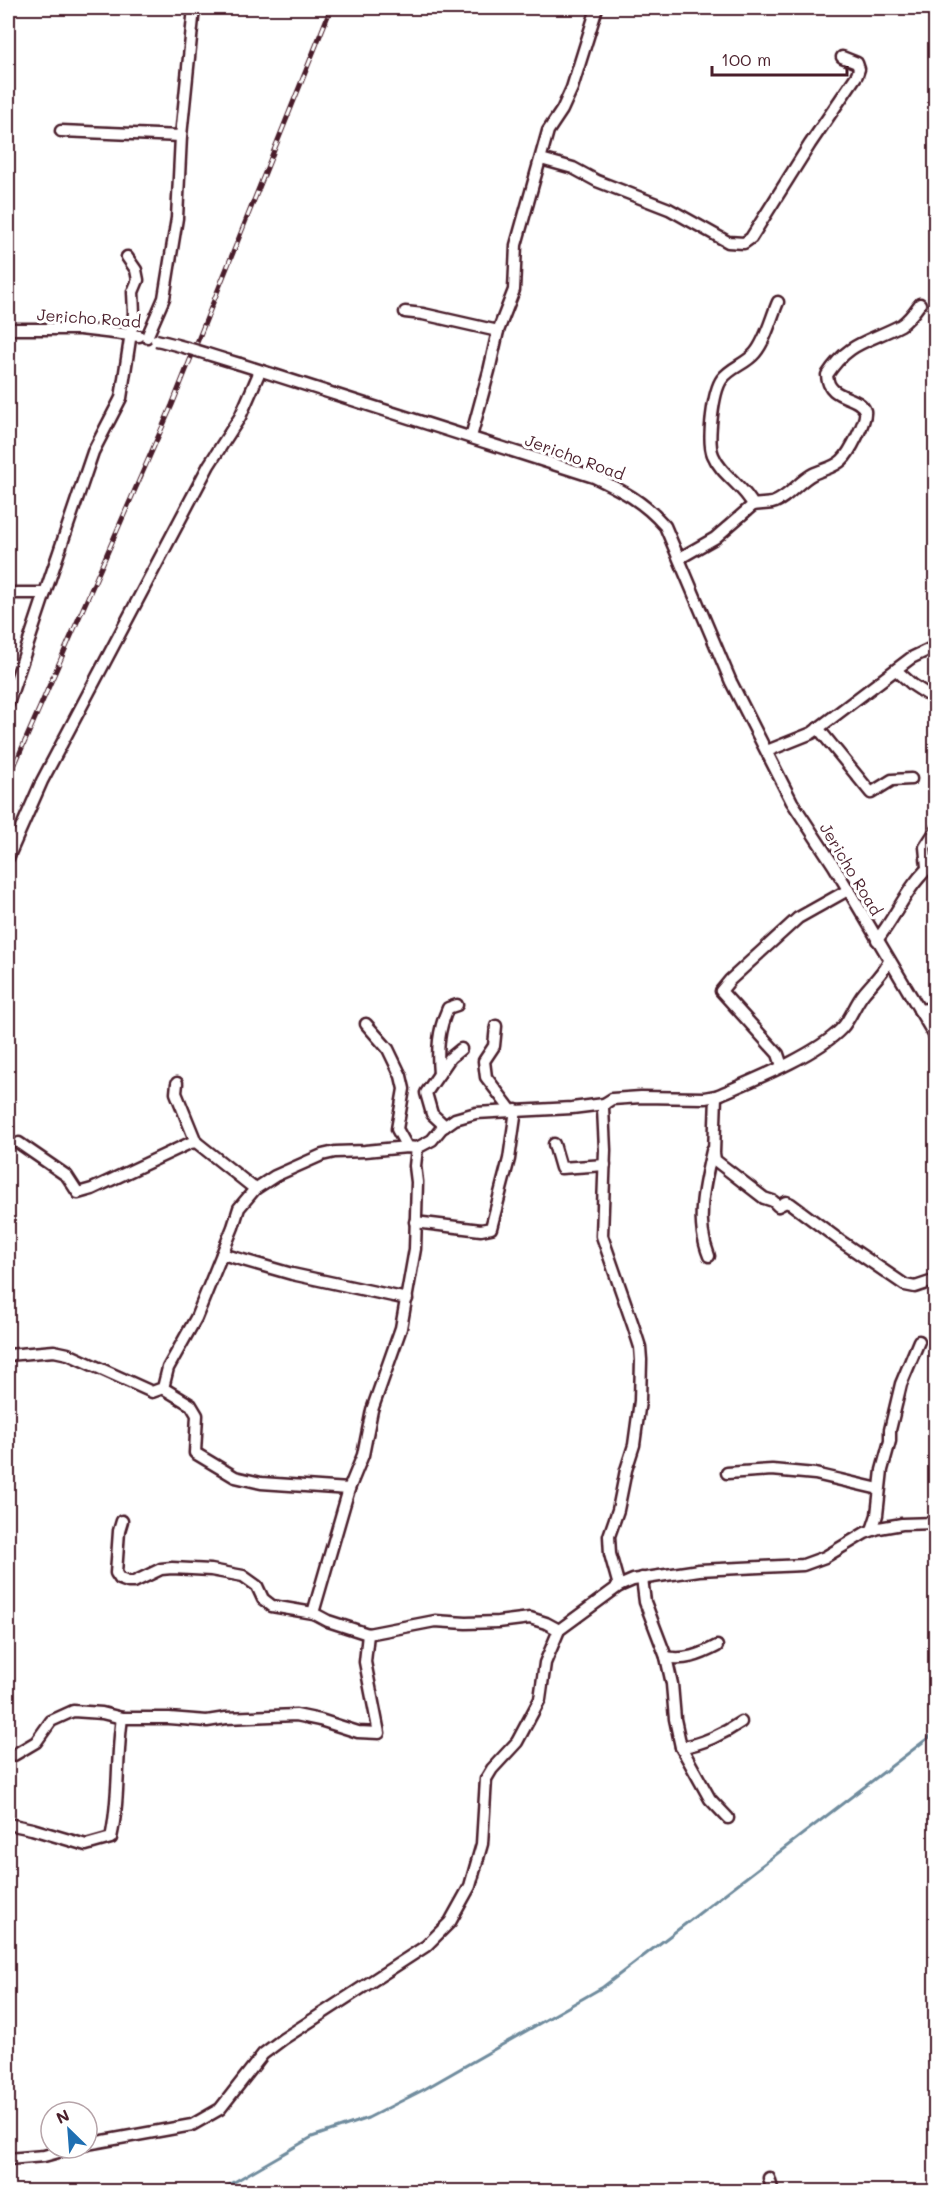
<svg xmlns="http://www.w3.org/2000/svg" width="943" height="2199" font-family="Mali,sans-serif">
	<rect width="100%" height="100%" fill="#fff"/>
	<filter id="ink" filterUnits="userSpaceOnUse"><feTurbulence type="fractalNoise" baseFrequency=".0167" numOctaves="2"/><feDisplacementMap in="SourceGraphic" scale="12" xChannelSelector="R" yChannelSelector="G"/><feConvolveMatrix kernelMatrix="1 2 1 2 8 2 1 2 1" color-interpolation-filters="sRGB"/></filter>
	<g filter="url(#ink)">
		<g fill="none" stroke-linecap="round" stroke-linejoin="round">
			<path stroke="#708c9e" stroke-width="3" d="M217,2192L312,2137L368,2118L423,2090L603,1987L936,1732"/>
			<g stroke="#4a1f2b" stroke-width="15">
				<g id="minor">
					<path d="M61,131L181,136"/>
					<path d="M541,159L573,168L597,181L669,209L728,242L744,243L751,238L810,144L857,75L859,69L857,63L842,57"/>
					<path d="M405,312L423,314L498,331"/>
					<path d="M8,329H80L139,336"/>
					<path d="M147,337L164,298L177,218L181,136L194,8"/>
					<path d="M240,364L594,477C623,491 643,501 665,526L731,682L792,802L834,866L936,1038"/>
					<path d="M471,437L489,371L498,331L514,290L516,245L548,131L562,110L572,88L597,8"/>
					<path d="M753,505C759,504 766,504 772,503C787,499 799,481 813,474C823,469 834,468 842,460C849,454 867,420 865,411C859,394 828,401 827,375C849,341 869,342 901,325C909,320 915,311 920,304"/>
					<path d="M680,558L715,538L753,505C744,486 721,475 713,455C707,441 713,391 722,379C731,367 746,364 755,353C766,340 771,318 778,302"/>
					<path d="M8,593H45L93,452L121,398L134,313L133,292L138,280L136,270L127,257"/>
					<path d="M896,670L913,685L936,700"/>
					<path d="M8,704L45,593"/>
					<path d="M818,728L871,793L892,780L911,779"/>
					<path d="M767,751L812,733L911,658L936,646"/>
					<path d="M8,858L42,781L209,465L240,417L260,371"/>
					<path d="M927,867L925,847L936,830"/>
					<path d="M877,940C898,914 908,883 936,861"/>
					<path d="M919,1010L936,1008"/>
					<path d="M366,1024L388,1049L401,1076L404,1089L397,1129L407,1147"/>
					<path d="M496,1026L494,1046L484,1061L486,1077L511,1110"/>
					<path d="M782,1066L778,1054L721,991L730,980L798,918L848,890"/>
					<path d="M439,1074C437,1050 438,1030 448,1008L457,1005"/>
					<path d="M177,1083L176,1093L196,1142"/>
					<path d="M716,1096L714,1153L715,1160L720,1164L764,1198L773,1201L778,1206L786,1202L791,1204L842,1242L905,1285L915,1287L936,1280"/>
					<path d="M604,1104L603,1108L605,1150L602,1236L633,1325L640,1347L641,1360L640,1401L634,1445L626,1470L618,1510L609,1536L610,1554L619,1586"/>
					<path d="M445,1126L432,1114L426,1093L450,1058L461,1049"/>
					<path d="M19,1143L67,1176L78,1193L92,1189L190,1143L196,1142L255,1189"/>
					<path d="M554,1144L561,1168L605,1165"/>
					<path d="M415,1222L481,1230L491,1228L509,1159L516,1110"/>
					<path d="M222,1254L292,1274L407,1299"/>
					<path d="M709,1256C695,1222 704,1185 712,1151"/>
					<path d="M8,1355L54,1351L68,1354L152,1392L163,1388L168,1368L196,1318L233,1227L239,1208L255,1189L275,1176L322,1155L335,1152L365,1151L407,1147L417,1148L432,1140L441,1129L455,1119L476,1113L572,1108L604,1104L612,1099L641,1097L705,1098L716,1096C751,1081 817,1055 842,1028C851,1018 855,1004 864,993C873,982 882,974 889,961"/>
					<path d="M163,1388L191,1405L197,1415L195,1453L235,1477L261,1483L349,1489"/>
					<path d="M727,1473L772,1470L815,1474L879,1489"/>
					<path d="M122,1521L119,1531L116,1573L120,1579L128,1582H134L161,1569L172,1568L211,1570L243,1576L257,1586L263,1599L272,1606L313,1613L328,1621L368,1634L435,1621L466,1623L498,1622L530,1618L546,1623L559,1630"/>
					<path d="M872,1530L877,1515L882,1470L890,1441V1430L901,1384L919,1341"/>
					<path d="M642,1578L645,1602L666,1657L672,1684L675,1719L681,1747L710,1799L728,1818"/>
					<path d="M313,1613L349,1489L363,1455L372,1410L401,1328L415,1249L417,1182L415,1166L417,1148"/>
					<path d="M666,1657C684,1661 700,1655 717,1646"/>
					<path d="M681,1747C701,1745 725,1733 741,1722"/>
					<path d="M8,1754L14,1755L36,1742L51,1721L73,1711L102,1713L122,1718H169L207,1721L226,1718L296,1715L320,1720L358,1732L379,1733L365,1662L368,1634"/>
					<path d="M8,1824L32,1829L86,1845L111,1838C120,1798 116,1758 122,1718"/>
					<path d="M87,2144L192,2125L220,2109L263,2054L283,2039L426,1946L450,1922L470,1886L482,1844L486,1779L492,1769L517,1742L540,1699L545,1663L559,1630L619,1586L633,1580L699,1570L803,1565L825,1557L865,1533L879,1528L902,1524L936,1523"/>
					<path d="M8,2159L44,2156L73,2148"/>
					<path d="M769,2178L773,2192"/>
				</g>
			</g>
			<use href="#minor" stroke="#fff" stroke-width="10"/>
			<g stroke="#4a1f2b" stroke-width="5">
				<path id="rail" d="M8,780L172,405L331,8"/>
			</g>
			<use href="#rail" stroke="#fff" stroke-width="3" stroke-dasharray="9" stroke-linecap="butt"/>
			<g stroke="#4a1f2b" stroke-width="15" stroke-linecap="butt">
				<path id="minor-bridge" d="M156,340C185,346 212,356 240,364"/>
			</g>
			<use href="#minor-bridge" stroke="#fff" stroke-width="10"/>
		</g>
	</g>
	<g text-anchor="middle" stroke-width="6" stroke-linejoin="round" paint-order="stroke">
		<g font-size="16" fill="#4a1f2b" stroke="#fff">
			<text transform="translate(89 318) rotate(4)" y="6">Jericho Road</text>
			<text transform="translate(575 457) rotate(20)" y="6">Jericho Road</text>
			<text transform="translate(851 869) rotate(59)" y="6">Jericho Road</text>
		</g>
	</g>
	<rect width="943" height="2199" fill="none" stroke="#fff" stroke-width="30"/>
	<rect x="15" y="15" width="913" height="2169" fill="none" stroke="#4a1f2b" stroke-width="2" filter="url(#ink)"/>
	<g transform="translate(69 2130) rotate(335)"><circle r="28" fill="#ffffff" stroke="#b7a5aa" stroke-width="1.5"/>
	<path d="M0-4.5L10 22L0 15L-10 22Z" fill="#1f6fb2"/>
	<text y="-9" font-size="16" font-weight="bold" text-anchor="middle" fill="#4a1f2b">N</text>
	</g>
	<path d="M712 66v9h135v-9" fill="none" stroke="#4a1f2b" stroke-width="3"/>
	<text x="721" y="66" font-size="18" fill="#4a1f2b" stroke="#ffffff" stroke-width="4.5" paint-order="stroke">100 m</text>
</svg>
